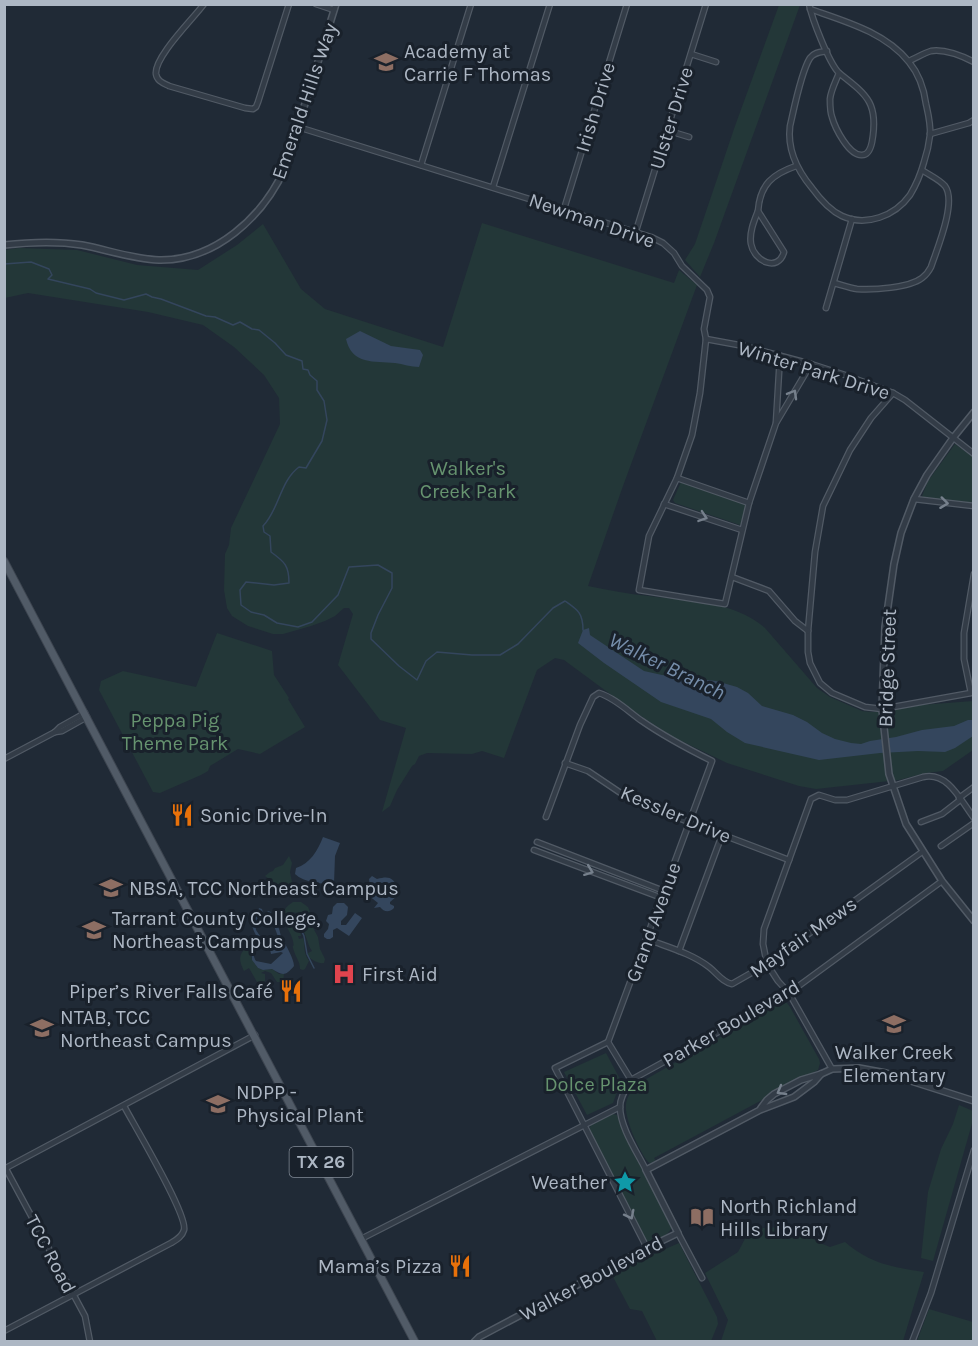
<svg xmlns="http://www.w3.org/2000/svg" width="978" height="1346" font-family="Karla,sans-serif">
	<rect width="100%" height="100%" fill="#202a36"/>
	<g fill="#233738">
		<path d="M779,5H800L714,243L700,277L685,260L695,244L735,126Z"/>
		<path d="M482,223L674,283L679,270L697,285L623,486L588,586C608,590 628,594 649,596C687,601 735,601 765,628L817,688L830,697L862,711L873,712L921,705L973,701V750L943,771L926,773L899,780L816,789L799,786L727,763L671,736L629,708L564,660L555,658L537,670L504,758L482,751L472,754L427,753L419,756L415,764L412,766L397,790L390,806L382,812L406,728L380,720L338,665L353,614L349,608H344L335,616L325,621L311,626L283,634H273L248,626L232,616L227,608L224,590L225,554L229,545L231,528L280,424L279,398L264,375L234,347L203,325L148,312L28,293L5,298L4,250L19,248L77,250L137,265L198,270L237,245L263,224L301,289L325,309L443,347Z"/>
		<path d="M955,444L973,457V503L925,498L922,496L928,481Z"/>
		<path d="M681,482L746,504L742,521L740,525L675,503L673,500Z"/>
		<path d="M217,633L272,651L274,675L289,698L288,699L305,727L260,754L238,749L210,766L208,771L201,775L160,793L153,792L99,690L101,681L123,671L196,687Z"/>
		<path d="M289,856L292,863L290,872L292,882L283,892L278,894L281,889L278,884H276L265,876L270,872L273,871L275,868L283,865Z"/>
		<path d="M293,902H301L308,907L310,912L312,926L318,937L320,949L325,959L324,963C318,964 312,960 308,956V953L312,951C307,944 307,935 301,927L304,923L299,922L298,913L291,912L289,916L292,919L295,921C296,926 301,931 301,936H298L299,939L303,938C306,945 302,951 309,961L305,969L303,970L300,969C300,961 296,958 294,951C291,942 295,950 293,941C290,926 272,915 293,902Z"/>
		<path d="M254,940C247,953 250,957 258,968L263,970L272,969L279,974H284L283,982H277L271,973L265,971L261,973L265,974V981L262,983L257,982L249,968L244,971C235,954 243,951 254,940Z"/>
		<path d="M782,1002L787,1003L790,1007L819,1059L820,1063L818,1070L654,1158L656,1161L650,1163L648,1162C639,1151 624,1118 626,1104C627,1097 631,1092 634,1086Z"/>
		<path d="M606,1053L622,1083L617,1092L613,1103L587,1115L564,1072Z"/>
		<path d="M959,1105L973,1111V1120L933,1261L921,1258L928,1192L941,1149L953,1124Z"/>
		<path d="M613,1114L617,1115L623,1131L671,1224L672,1227C668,1236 656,1243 647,1242L589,1129L591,1125Z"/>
		<path d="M781,1227H789L799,1230L820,1243L830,1247L845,1242C871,1264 892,1267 924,1272L903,1341H721L728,1320L705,1273L738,1252L747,1235L752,1231L760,1228Z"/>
		<path d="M679,1243L717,1317L718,1324L711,1341H657L642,1311L630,1309L611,1273Z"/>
		<path d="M929,1309L973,1322V1341H917Z"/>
	</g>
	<g fill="#34465d" fill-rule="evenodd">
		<path d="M360,331L391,346L420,350L423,355L419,367C411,367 403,364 395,363C374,361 352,365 346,339Z"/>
		<path d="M589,628L590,635L644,671L662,675L716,681L737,687L748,693L762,706L793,715L807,722L822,733L835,739L851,743L861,744L870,741L896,737L922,730L954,726L968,720H973V736L955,748L945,752L918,751L880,753L819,760L745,743L727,732L711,719L661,702L604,663L578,643L583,630Z"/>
		<path d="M323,837L340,843L335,856L334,884C322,884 304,883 295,874L296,868C310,864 318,850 323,837Z"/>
		<path d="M372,876L377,879C389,876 393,877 398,889L395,892L397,896L390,902V904L394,906V908C389,913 384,912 380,907L374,908L378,903L368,895L367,893L370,887L369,879Z"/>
		<path d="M337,903H344L348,907L347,915L341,921V925H346L355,913L362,918L349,936L337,928L333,930V937L330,939H327L324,937V934L328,929L329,924L326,921L328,915L332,914L333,907Z"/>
		<path d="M259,908L262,909L263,913L266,914L268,911L271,912C271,919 274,919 277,925C280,929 280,934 282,939C286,945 294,959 294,966C285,977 282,975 272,969L263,970L258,968L252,960L251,948L257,937C252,928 249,922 258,915L257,914ZM262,917C275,920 275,931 280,941L269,944L271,954L281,952L283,953L271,964L256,961C250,952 257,945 260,936L256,930L255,923L258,919Z"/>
	</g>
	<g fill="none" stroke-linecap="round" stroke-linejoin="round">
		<g stroke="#34465d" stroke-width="1.5">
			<path d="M4,264L31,262L49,269L52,275L48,279L90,289L96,293L124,300L146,294L152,297L161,299L206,316L215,317L233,325L240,322L252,329L259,330L275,343L286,355L302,361L303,369L308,370L310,375L317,381V390L324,401L327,420L322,441L306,468L299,467C280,481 279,510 263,526L264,532L270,536L271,552C285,562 289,566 289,583L274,585L246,582L240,590L241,605L251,612L264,615L277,623L298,627L312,622L338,595L349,567L378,565L392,573V588L378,615L371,633V639L399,666L417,680L426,661L437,652L472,655H500L518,644L553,608L565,601C578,610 583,613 583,630"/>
			<path d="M295,917L304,936L307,954L314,968"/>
		</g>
		<g stroke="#515a65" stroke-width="7">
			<g id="minor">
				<path d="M204,4C193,19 154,57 156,74C157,81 163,83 169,86L245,108L253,109L256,107L258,102L289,4"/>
				<path d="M316,4L334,10"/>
				<path d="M809,4C812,19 829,63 839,73"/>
				<path d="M810,9C844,21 885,32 909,62C918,73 924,89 926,104C928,113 931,125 930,135C929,144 927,153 924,162C921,173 916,185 910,195C895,216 866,227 842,216C829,210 820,199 812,188C797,170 787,150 790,126C794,109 801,72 810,58C814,52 821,52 827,51"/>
				<path d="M691,54L716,62"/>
				<path d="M909,61C916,58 924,53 931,51C944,49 962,56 974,62"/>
				<path d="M839,73C867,95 879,103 872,142C871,147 869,155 862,155C849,156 835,128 832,117C830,112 830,105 830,99C831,90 836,81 839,73Z"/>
				<path d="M298,127L651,237L663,243L674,253L682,266L707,290L710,297L704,329L706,339L700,393L692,435L677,478L649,536L639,590L725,604L749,503L776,423L811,364"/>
				<path d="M666,130L689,137"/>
				<path d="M930,134L969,123L974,120"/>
				<path d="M421,165L471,4"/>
				<path d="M493,187L550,4"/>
				<path d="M564,209L627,4"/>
				<path d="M758,211L784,252C778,273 754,261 751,244C749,233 754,221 758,211Z"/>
				<path d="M758,211C760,184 773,174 796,166"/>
				<path d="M636,231L706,4"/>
				<path d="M834,283C842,285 849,288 857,289C873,290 909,288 922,278C926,275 929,271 931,267C937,249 957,202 945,186C939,179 929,175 922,170"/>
				<path d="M826,308L852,219"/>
				<path d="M706,339L744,346L811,364L845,375L893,393L905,400L974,454"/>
				<path d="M893,393L871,418L850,450L823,506L815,552L808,631V652L810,663L820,683L832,693L865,707L882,709L971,693L964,659V633L974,574"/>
				<path d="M776,422L780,356"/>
				<path d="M677,478L749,503"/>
				<path d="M914,499L974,506"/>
				<path d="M664,504L742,530"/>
				<path d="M732,577L769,591L795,621L808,631"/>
				<path d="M55,732L62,731L87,717"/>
				<path d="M4,759L55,732L60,727L85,713"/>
				<path d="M565,763L588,771L631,800L789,860"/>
				<path d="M959,798L974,787"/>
				<path d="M546,817L580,725L593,697L599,693C615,698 629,712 642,721C665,737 688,749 712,761L608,1042L631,1080"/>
				<path d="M921,822L942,814L960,800"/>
				<path d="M537,842L664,891"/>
				<path d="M941,846L974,823"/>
				<path d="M534,850L662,898"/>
				<path d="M647,939C667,947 691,953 709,967C717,973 722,982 732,984L767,964L922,852"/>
				<path d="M679,951L722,835"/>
				<path d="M608,1042L555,1068L647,1248"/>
				<path d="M832,1069L789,993L778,981L767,964L763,944L764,929L811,799L819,795L835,800H847L923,777C948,771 961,801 974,818"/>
				<path d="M4,1169L255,1035"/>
				<path d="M6,1169L85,1316L90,1342"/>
				<path d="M646,1170C637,1152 620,1127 620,1107C620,1097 626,1089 631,1080L789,993L942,881"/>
				<path d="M678,1233L702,1278"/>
				<path d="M361,1239L620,1107"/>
				<path d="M4,1331L171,1243C176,1240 182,1237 184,1230C188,1215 134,1125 124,1106"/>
				<path d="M912,1342L931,1293L974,1150"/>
			</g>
		</g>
		<g stroke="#515a65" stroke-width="8">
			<g id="tertiary">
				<path d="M4,245C31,242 56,241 82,245C108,250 133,259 159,260C215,261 263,217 285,168L336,4"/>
				<path d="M974,412L953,438L927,475L914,499L901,533L894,564L885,627L882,709L889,774L906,824L942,881L974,921"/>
				<path d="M761,1108L767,1100L774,1094L801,1080L821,1074L832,1069L859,1068L886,1073L974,1101"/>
				<path d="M474,1342L479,1337L647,1248L678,1233L646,1170L760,1110L794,1097L814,1082L821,1074"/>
			</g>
		</g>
		<g stroke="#3d4550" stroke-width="9">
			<path id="primary" d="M4,561L415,1342"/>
		</g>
		<use href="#minor" stroke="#333c47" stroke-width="4.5"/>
		<use href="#tertiary" stroke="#333c47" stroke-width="5"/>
		<use href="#primary" stroke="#515b67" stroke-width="7"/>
	</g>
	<defs><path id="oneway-chevron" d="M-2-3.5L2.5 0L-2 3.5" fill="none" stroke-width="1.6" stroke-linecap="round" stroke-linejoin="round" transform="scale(1.5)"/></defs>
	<g stroke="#76808c">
		<use href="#oneway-chevron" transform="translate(793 394) rotate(-60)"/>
		<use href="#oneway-chevron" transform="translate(944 503) rotate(7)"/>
		<use href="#oneway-chevron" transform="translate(703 517) rotate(19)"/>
		<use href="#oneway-chevron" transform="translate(589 871) rotate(21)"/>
		<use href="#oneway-chevron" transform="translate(781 1091) rotate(150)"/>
		<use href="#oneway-chevron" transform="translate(630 1215) rotate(63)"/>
	</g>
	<defs>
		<g id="school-bare" transform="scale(1.8)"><path d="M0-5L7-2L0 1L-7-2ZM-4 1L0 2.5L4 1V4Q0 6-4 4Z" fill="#8d6e63" stroke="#19212b" stroke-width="2.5" paint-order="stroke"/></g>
		<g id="restaurant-bare" transform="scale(1.8)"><path d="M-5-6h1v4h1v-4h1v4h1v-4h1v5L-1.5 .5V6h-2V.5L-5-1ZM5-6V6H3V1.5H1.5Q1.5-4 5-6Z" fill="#e8710a" stroke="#19212b" stroke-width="2.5" paint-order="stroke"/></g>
		<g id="university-bare" transform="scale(1.8)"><path d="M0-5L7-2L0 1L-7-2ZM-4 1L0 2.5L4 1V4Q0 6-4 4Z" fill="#8d6e63" stroke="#19212b" stroke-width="2.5" paint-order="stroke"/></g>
		<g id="hospital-bare" transform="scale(1.8)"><path d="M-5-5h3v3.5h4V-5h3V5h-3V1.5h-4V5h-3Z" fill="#e0444e" stroke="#19212b" stroke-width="2.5" paint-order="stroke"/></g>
		<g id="sight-bare" transform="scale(1.8)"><path d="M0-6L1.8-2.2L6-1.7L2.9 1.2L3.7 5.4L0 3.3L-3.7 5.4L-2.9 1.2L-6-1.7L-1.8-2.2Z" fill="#0f9aa8" stroke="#19212b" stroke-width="2.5" paint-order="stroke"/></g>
		<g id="library-bare" transform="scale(1.8)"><path d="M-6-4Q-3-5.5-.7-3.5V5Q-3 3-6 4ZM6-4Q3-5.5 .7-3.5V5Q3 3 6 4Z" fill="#8d6e63" stroke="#19212b" stroke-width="2.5" paint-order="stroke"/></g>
	</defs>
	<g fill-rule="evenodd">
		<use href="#school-bare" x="386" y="62"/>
		<use href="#restaurant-bare" x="182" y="815"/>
		<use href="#university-bare" x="111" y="888"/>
		<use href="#university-bare" x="94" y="930"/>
		<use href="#hospital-bare" x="344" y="974"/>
		<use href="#restaurant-bare" x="291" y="991"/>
		<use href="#school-bare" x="894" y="1024"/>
		<use href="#university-bare" x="42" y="1028"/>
		<use href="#university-bare" x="218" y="1104"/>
		<use href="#sight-bare" x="625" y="1182"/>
		<use href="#library-bare" x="702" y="1217"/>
		<use href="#restaurant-bare" x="460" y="1266"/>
	</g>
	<g text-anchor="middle" stroke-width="6" stroke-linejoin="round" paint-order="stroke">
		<rect fill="#19212b" stroke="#818a96" stroke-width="1.5" x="289.5" y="1147" width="63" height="30" rx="4.5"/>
		<g font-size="18" font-weight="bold" fill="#adb7c4">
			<text x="321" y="1168">TX 26</text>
		</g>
		<g font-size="20" fill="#adb7c4" stroke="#19212b" text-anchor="start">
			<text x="404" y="58">Academy at<tspan x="404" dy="23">Carrie F Thomas</tspan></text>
			<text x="200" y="822">Sonic Drive-In</text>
			<text x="129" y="895">NBSA, TCC Northeast Campus</text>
			<text x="112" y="925">Tarrant County College,<tspan x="112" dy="23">Northeast Campus</tspan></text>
			<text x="362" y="981">First Aid</text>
			<text x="273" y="998" text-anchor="end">Piper’s River Falls Café</text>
			<text x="60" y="1024">NTAB, TCC<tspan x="60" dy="23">Northeast Campus</tspan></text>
			<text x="894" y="1059" text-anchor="middle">Walker Creek<tspan x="894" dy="23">Elementary</tspan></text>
			<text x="236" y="1099">NDPP -<tspan x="236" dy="23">Physical Plant</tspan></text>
			<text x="607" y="1189" text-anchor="end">Weather</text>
			<text x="720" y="1213">North Richland<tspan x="720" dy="23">Hills Library</tspan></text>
			<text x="442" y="1273" text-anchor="end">Mama’s Pizza</text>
		</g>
		<g font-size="20" fill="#adb7c4" stroke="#19212b">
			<text transform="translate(304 101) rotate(-71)" y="7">Emerald Hills Way</text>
			<text transform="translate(595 107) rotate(-73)" y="7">Irish Drive</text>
			<text transform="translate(671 118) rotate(-73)" y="7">Ulster Drive</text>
			<text transform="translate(592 220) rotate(19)" y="7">Newman Drive</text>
			<text transform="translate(814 370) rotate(17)" y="7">Winter Park Drive</text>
			<text transform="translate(887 668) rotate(-88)" y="7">Bridge Street</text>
			<text transform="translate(676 814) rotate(23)" y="7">Kessler Drive</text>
			<text transform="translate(653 922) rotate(-70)" y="7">Grand Avenue</text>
			<text transform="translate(803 937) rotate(-35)" y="7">Mayfair Mews</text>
			<text transform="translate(731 1023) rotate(-30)" y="7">Parker Boulevard</text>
			<text transform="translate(51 1254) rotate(62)" y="7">TCC Road</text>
			<text transform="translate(591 1278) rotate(-28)" y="7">Walker Boulevard</text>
		</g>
		<g font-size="20" fill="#66936f" stroke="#19212b">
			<text x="468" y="475">Walker's<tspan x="468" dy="23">Creek Park</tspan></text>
			<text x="175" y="727">Peppa Pig<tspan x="175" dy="23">Theme Park</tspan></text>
			<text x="596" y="1091">Dolce Plaza</text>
		</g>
		<g font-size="21" font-style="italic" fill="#768eab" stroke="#19212b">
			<text transform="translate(667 666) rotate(26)" y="7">Walker Branch</text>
		</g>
	</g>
	<rect width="978" height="1346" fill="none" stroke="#adb7c4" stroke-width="12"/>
</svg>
